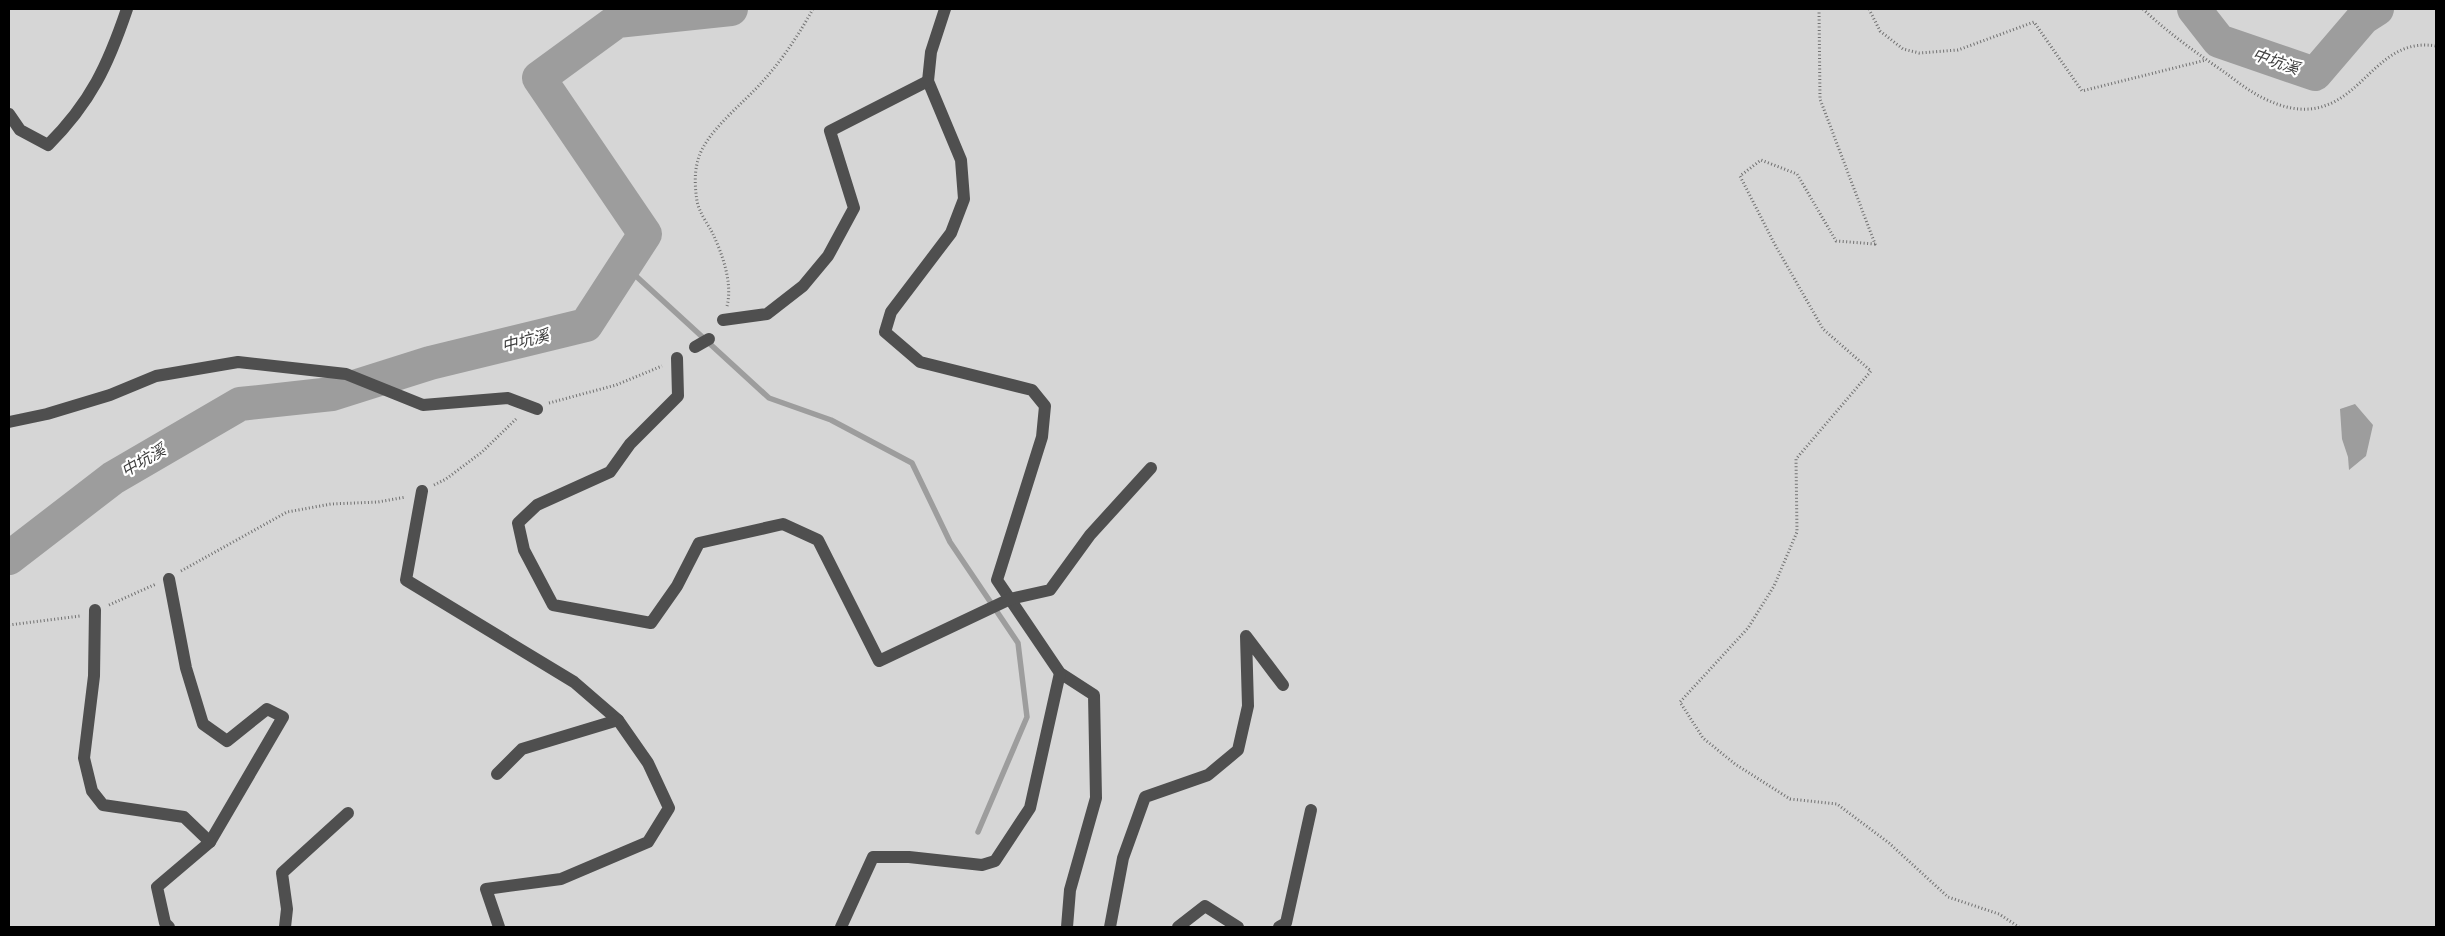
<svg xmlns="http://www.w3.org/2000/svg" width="2445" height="936" font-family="Quicksand,'Noto Sans TC',sans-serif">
	<rect width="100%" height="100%" fill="#fff"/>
	<rect fill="#d6d6d6" x="9" y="9" width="2427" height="918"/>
	<path fill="#9d9d9d" d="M2355,404L2373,425L2366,456L2349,470L2348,457L2342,439L2340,409Z"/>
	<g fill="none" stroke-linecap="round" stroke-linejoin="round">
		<path stroke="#9d9d9d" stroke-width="5.5" d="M625,266L769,398L831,420L912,463L950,542L1018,643L1027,717L978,832"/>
		<g stroke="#9d9d9d" stroke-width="34">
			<path d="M2194,9L2219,41L2315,74L2363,18L2377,9"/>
			<path d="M9,558L113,478L240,404L332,394L430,363L586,325L645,234L539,78L617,21L731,9"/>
		</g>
		<g stroke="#717171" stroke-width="3" stroke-dasharray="1 2.5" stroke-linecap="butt">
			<path d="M1819,9L1820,99L1875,244L1836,241L1797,174L1761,160L1740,176L1774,243L1823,329L1871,371L1796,459L1797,532L1774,586L1748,628L1680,702L1703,738L1735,764L1790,799L1837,804L1889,843L1948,897L1999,914L2019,927"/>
			<path d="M1869,9L1880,31L1903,49L1919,53L1958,50L2034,22L2082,91L2206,60"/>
			<path d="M2143,9C2168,33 2198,54 2227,74C2240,84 2256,96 2272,102C2288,109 2307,112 2324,106C2366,93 2383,37 2436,46"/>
			<path d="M727,306C733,283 722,253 712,232C707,223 699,212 697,201C695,188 694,173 698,160C705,132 744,103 763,81C783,59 799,34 813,9"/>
			<path d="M549,403L616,385L662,366"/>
			<path d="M434,485L446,479L482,452L516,419"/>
			<path d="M181,571L287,512L331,504L378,502L406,497"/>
			<path d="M109,605L156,584"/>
			<path d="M9,625L80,616"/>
		</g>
		<g stroke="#4f4f4f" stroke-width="12">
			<path d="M945,9L931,52L928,81L961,160L964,199L951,233L891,312L885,332L920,362L1032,390L1045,406L1042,437L997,580L1060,673L1094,695L1096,798L1070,890L1067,927"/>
			<path d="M9,114L20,130L48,145C91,102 108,65 127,9"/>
			<path d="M723,320L767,314L803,286L828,256L854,208L830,131L928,81"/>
			<path d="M695,347L709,339"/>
			<path d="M677,358L678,396L630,444L610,472L537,505L518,523L524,550L553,605L651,623L677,586L699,543L783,524L818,540L879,661L1010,599L1050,590L1090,535L1151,468"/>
			<path d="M9,422L47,414L110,395L156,376L238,362L346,374L423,405L508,398L537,409"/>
			<path d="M422,491L406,580L574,682L618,720L648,763L669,808L648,842L561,879L486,889L499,927"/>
			<path d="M169,579L186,668L203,724L227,741L267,709L283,717L210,842"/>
			<path d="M95,610L94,676L84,758L92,791L103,805L184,817L210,842L157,887L165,923L169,927"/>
			<path d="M497,774L522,749L618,720"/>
			<path d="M285,927L287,909L282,873L348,813"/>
			<path d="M841,927L873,857H909L982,865L995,861L1030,808L1060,673"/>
			<path d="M1110,927L1123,858L1145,797L1208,775L1238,750L1248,706L1246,636L1283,685"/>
			<path d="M1178,927L1205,906L1238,927"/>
			<path d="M1279,927L1286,923L1311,810"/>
		</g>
	</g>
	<g text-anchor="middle" stroke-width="4.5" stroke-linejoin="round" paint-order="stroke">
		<g font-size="16" font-style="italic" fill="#3e3e3e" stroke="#fff">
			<text transform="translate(2276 61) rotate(19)" y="6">中坑溪</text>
			<text transform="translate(525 340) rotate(-14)" y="6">中坑溪</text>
			<text transform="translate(143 460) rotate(-30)" y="6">中坑溪</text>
		</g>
	</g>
	<rect width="2445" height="936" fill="none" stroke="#000000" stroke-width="20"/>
</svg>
